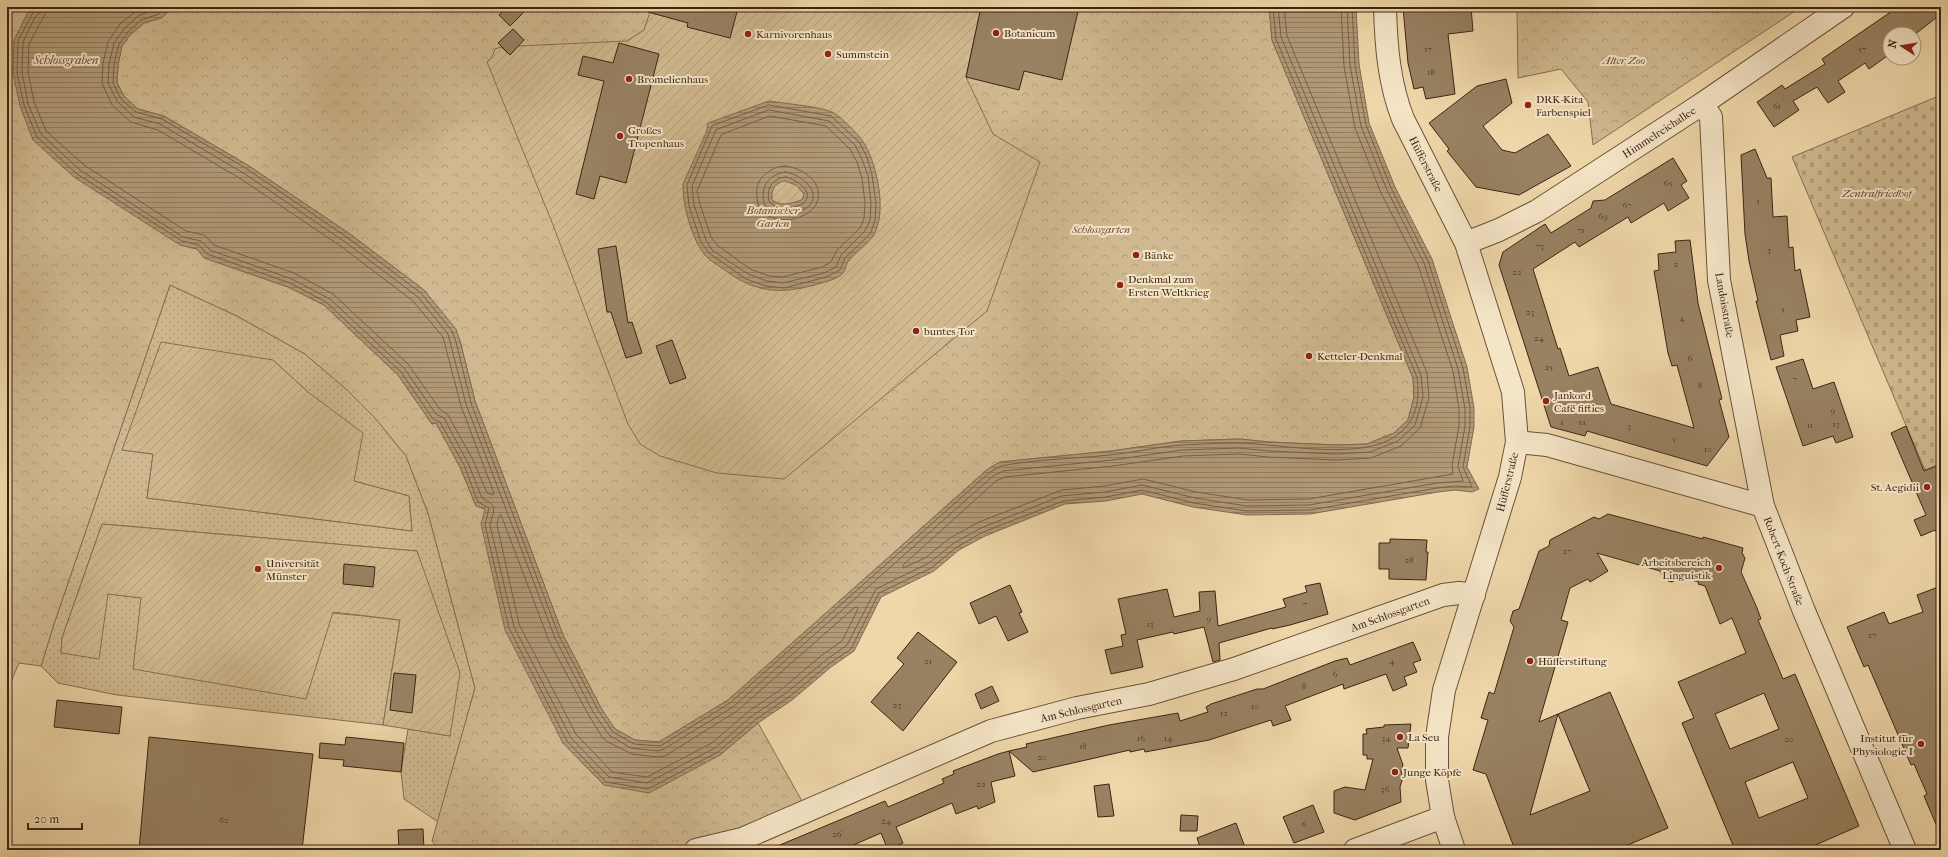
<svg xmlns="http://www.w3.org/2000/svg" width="1948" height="857" font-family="'IM FELL French Canon',serif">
	<defs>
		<pattern id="grass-dots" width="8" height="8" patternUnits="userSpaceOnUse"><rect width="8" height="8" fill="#d0b990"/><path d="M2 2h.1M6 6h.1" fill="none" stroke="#b39f7b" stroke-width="1.8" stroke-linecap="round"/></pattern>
		<pattern id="forest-crowns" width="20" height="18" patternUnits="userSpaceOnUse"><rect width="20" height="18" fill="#d0b990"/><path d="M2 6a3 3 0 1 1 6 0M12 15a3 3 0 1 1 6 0" fill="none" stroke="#b39f7b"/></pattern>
		<pattern id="cemetery-stones" width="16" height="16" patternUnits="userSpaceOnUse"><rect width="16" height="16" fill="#d0b990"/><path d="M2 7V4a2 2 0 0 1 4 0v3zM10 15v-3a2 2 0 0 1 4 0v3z" fill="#b39f7b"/></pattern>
		<pattern id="garden-furrows" width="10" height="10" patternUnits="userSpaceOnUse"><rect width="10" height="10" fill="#d0b990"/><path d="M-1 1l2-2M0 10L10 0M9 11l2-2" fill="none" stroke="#b39f7b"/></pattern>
		<pattern id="water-rules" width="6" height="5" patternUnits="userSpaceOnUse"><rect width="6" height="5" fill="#b19a77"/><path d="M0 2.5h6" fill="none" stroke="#917d61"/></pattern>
	</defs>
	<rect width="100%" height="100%" fill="#efd7a9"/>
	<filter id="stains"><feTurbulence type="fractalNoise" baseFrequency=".005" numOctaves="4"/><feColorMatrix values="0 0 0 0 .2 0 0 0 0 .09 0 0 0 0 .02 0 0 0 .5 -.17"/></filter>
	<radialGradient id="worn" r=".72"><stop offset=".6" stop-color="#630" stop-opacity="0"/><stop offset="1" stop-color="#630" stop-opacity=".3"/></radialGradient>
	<path fill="url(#grass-dots)" stroke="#856f53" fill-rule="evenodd" d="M170,285L237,316L305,354L346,389L375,418L406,456L428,513L475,688L438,822L404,799L401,772L408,729L450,736L417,551L102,524L62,638L61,653L108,594C205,606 303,608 400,620L383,725L117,695L58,683L41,666L54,624ZM273,360L308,392L354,481L409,496L412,531L147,498L153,454L122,450Z"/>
	<g fill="url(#forest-crowns)" stroke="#856f53">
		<path d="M7,7H33L28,12L180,245L197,249L205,258L288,287L324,305L398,375L432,424L436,423L460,467L476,506L485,509L553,720L563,743L604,785L720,755L758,723L802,801L741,830L673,850H439L432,841L475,688L428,513L406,456L375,418L346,389L305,354L237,316L170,285L54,624L41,666L19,663L7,691Z"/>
		<path d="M174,7H1269L1272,40L1413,378L1414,397L1408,420L1394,433L1367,444L1336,445L1269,442L1240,439L1181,441L1111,451L1000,462L988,469L728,700L659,742L635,740L615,729L601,708L563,635L475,401L460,341L424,290L350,234L249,166L164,116L138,109L124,97L117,83L118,65L122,46L130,35L144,23L161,18Z"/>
		<path d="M1517,7H1801L1593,145L1588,102L1561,69L1518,78Z"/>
	</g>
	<path fill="url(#cemetery-stones)" stroke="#856f53" d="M1941,95V464L1925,470L1792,157Z"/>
	<g fill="url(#garden-furrows)" stroke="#856f53">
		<path d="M673,7H981L966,77L993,134L1040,162L987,311L784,479L717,473L660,456L640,444L628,424L553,225L487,62L492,57L495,49L501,47L510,55L518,46L627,41L644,30L650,12Z"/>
		<path d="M161,342L273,360L308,392L363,433L354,481L409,496L412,531L147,498L153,454L122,450Z"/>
		<path d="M102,524L417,551L460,673L450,736L383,725L400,620L333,612L306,699L133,669L141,598L108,594L99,659L61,653L62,638Z"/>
	</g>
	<g fill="url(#water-rules)" stroke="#816b50" fill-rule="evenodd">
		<path d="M33,7H174L161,18L144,23L130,35L122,46L118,65L117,83L124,96L138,109L164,116L249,166L350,234L424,290L456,329L460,341L475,401L563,635L601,708L615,729L635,740L659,742L728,700L988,469L1000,462L1111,451L1181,441L1240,439L1269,442L1336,445L1367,444L1394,433L1408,420L1414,397L1413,378L1272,40L1269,7H1356L1359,64L1369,123L1395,187L1432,259L1467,367L1474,408V427L1467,467L1479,489L1472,492L1455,490L1438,492L1310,514L1247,515L1193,507L1142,494L1106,501L1065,504L985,536L959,550L934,571L881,597L854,651L831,667L792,700L758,723L720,755L649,793L604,785L563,743L505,630L481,524L485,509L476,506L460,467L436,423L432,424L398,375L324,305L288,287L204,258L197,249L180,245L74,177L33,140L20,106L13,73L14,40L28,12Z"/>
		<path d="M769,101C781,103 825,107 834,113C842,118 857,133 862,140C877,161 888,214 873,236C867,245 856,251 849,260C846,263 846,270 843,273C838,279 825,282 818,284C780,295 754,293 722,268C716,264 709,260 705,255C692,240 682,203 683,184L706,133L708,123ZM785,181L796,185L804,194L802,200C790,203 783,207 772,200C771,189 775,183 785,181Z"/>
	</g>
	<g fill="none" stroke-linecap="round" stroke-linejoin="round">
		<g stroke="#766046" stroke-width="1">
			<path d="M36,7L18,41L17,73L24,105L37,137L77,174L182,241L199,245L207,254L290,283L326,302L401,372L433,419L440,422L464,465L478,502L489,508L485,525L509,628L567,741L606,782L648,789L718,752L755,720L789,697L829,664L851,649L879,593L931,568L957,547L983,532L1063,501L1106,497L1142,490L1194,503L1247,511L1310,510L1437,488L1455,486L1472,487L1463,467L1470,426V408L1463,368L1428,261L1391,188L1366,125L1355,65L1352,7"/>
			<path d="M41,7L40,13L35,17L23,42L22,72L28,104L41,134L80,170L183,237L201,241L210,250L292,279L330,299L404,368L436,414L444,418L468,463L482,498C498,506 494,509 490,525L514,627L571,738L609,777L647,783L715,748L752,716L786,693L826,660L847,645L876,589L929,563L954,543L981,528L1061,496L1105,492L1142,485L1195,498L1247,506L1309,505L1437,483L1463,481L1458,466L1465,426V409L1458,369L1424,263L1387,190L1361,126L1350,65L1347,7"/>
			<path d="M47,7L45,14L29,44L28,72L34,102L46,131L84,165L186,231L204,235L214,245L294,273L333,294L408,364L439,408L448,415L473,460L487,493L493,495L494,493L461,406L443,337L413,301L342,247L241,179L158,130L131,122L112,105L102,83L103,63L108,42L120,24L136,11L145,7"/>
			<path d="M160,7L138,16L124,29L114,43L109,64L108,83L117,101L134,117L160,124L245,174L345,242L418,297L448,334L466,404L555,638L593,712L609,735L631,748L658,751L664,749L733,707L993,476L1003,471L1112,460L1182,450L1239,448L1269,451L1336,454L1370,452L1398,441L1415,425L1423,397L1421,375L1281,37L1278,7"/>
			<path d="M167,7L159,14L141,20L128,32L119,44L114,64L113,83L121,99L136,112L162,119L247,169L348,238L421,293L452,331L456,342L471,403L559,636L598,710L613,732L634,744L660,746L730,703L990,472L1001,466C1036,459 1074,459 1109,455C1134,453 1159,446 1184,445C1202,444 1221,443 1239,443C1281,444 1361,461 1396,436C1417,421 1420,400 1417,377L1276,39L1273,7"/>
			<path d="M1284,7L1287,36L1427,373L1429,398L1420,428L1401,446L1371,458L1336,460L1268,457L1239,454L1183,456L1113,466L1005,477L996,481L903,565V568L925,558L950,538L979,522L1062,490L1104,486L1143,479L1196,492L1248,500L1309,499L1453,474L1452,465L1459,426V409L1453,371L1418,265L1381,193L1355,128L1344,66L1341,7"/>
			<path d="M769,105L831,116L859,142L867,157L872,175L876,203L875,221L870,234L845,258L840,270L826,277L784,288L766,286L746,279L709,253L701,242L689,206L687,185L712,126Z"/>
			<path d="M769,110L829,121L855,145L862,159L868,176L871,203L870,220L865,231L841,255L836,267L824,273L783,283L767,281L748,274L712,250L706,240L694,205L692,186L716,130Z"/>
			<path d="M770,116L826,126L850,149L857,162L862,178L865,203L864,219L860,228L837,250L831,262L822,267L783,277L769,276L750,269L717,245L711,237L700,204L697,191L721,135Z"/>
			<path d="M786,166C799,168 816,177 818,191C824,223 759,232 757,198C756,192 757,185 760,180C767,171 775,166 786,166Z"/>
			<path d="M786,172C799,174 824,191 808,207C805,210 800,210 796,211C784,215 774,215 765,205C758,188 770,173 786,172Z"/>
			<path d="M786,177C797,180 816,192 803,204C790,208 780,213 769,201C766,188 773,178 786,177Z"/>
			<path d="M501,515L549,641L588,714L602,737L608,742L632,754L658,757L665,756L737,711L855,607H857L858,609L842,641L822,655L783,688L749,711L712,743L647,777L612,772L576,734L519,624L497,525L499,516Z"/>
		</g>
	</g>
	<g fill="#988262" stroke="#3a2516" fill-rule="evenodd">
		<path d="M507,7H529L510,26L499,15Z"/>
		<path d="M648,7H717L737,12L730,38L687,27L688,23L648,12Z"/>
		<path d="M981,7H1079L1062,80L1024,71L1019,90L966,77Z"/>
		<path d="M1403,7H1471L1473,31L1448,34L1455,94L1426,99L1423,87L1414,89L1408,63Z"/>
		<path d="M1898,7H1941V14L1914,35V34H1890V54L1869,69L1865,63L1838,81L1845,92L1828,103L1817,87L1793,101L1799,110L1774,127L1757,102L1782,85L1785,89L1825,64L1822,59Z"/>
		<path d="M513,29L524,40L510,55L498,43Z"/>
		<path d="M619,43L659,54L626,183L600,176L594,199L576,194L604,81L578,75L583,56L613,63Z"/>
		<path d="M1506,79L1512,103L1483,126L1502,150L1515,153L1548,134L1571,166L1519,195L1476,187L1447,151L1449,149L1429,123L1477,86Z"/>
		<path d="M1755,149L1767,178H1771L1773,217L1787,216L1789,248L1793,247L1795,271L1800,269L1810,317L1796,320L1798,331L1780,335L1784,356L1771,360L1756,301H1758L1749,261L1745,234L1741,155Z"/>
		<path d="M1673,158L1687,181L1681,185L1689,198L1668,211L1664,203L1631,223L1628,217L1579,247L1575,242L1533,269L1558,349L1560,348L1569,376L1598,367L1611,404L1694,428L1677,365L1672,366L1668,353L1654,271L1659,270L1658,254L1676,252L1675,241L1690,240L1698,303L1722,399L1719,400L1729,437L1707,466L1587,431L1585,436L1551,427L1499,265L1503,252L1545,224L1551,233L1591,208L1593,201L1605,200Z"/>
		<path d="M616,246L628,323L632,322L642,353L626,358L611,312H607L598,249Z"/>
		<path d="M672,340L686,378L670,384L656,346Z"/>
		<path d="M1803,359L1813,389L1834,382L1853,437L1836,443L1833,436L1803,446L1776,367Z"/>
		<path d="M1906,426L1924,471L1941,464V540L1935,530L1921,536L1914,520L1926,515L1891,433Z"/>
		<path d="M1608,514L1703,539V537L1743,548L1742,553L1745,558L1741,572L1757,608L1761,619L1758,620L1783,679L1795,674L1859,826L1804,850H1735L1682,723L1694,718L1678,682L1746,653L1732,618L1720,624L1705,586L1698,584L1699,582L1679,577L1672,582L1665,580L1660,571L1597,553L1608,571L1590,582L1588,579L1570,588L1561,620L1568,622L1539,722L1558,714L1530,815L1590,791L1558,714L1610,692L1668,828L1616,850H1515L1486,774L1473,770L1488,720L1481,718L1489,692L1494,694L1514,627L1510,621L1513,611L1519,609L1539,551L1549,546L1550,540L1594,517L1599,519ZM1764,693L1779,729L1730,749L1715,714ZM1793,762L1808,798L1759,818L1745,782Z"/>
		<path d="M1390,539L1427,540L1426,552H1428L1426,580L1389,579V569H1379V543H1390Z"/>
		<path d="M344,564L375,567L373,587L343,584Z"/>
		<path d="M1320,583L1328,614L1290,625L1272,629V628L1219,643L1220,660L1213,662L1204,627L1174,634L1173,632L1137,640L1143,667L1111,674L1105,650L1123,646L1121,635L1126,634L1118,599L1167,589L1174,617L1200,611L1199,592L1215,591L1218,626L1286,607L1283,599L1307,592L1305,586Z"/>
		<path d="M1010,585L1022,612L1019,613L1028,632L1008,641L996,616L979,624L970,603Z"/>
		<path d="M1941,586V836L1924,796L1927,794L1914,764L1911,765L1868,665L1864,667L1847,627L1884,612L1889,624L1923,612L1917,595Z"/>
		<path d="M918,632L957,662L903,731L871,702L904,664L897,658Z"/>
		<path d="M1413,642L1421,660L1413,663L1417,672L1404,677L1407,685L1393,691L1386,674L1344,689L1343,684L1285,706L1291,720L1273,726L1271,720L1209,740L1145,752L1144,749L1130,752V750L1033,772L1009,751L1027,747L1026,744L1109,725L1178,713L1180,721L1208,712L1206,707L1211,704L1257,689H1263L1335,661L1347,658L1350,665Z"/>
		<path d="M394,673L416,675L412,713L390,710Z"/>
		<path d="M992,686L999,701L981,709L975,694Z"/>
		<path d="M57,700L122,707L119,734L54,727Z"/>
		<path d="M1411,724L1408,748H1397L1403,765L1401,771L1403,777L1400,787L1401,802L1355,820L1334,813V791L1345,787L1365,790L1373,759H1367V755H1363V734H1367L1366,729L1384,727V725Z"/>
		<path d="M149,737L313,754L302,850H139Z"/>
		<path d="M346,737L404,743L401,772L343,766L344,760L319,758L320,743L345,745Z"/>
		<path d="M1009,751L1015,776L991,782L995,802L978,809L977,806L956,814L952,803L896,827L903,843L888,850L881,833L842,850H768L885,801L888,807L944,783L942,779L954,774L953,771L998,754Z"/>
		<path d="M1109,784L1114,816L1098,817L1094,786Z"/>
		<path d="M1313,805L1324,832L1294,843L1283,817Z"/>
		<path d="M1181,815L1198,816L1197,831H1180Z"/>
		<path d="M1236,823L1246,850H1201L1197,838Z"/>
		<path d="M423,829L424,850H399L398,830Z"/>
	</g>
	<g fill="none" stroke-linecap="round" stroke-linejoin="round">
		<g stroke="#67523b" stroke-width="24">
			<g id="minor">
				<path d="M1385,7C1386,46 1389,83 1403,119L1466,243L1513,392L1517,442L1510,477L1444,690L1437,737V780L1443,817L1454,850"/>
				<path d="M1702,104L1711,117L1719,280L1763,506L1804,611L1905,850"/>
				<path d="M1466,243L1499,230L1537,211L1702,104L1843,7"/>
				<path d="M1517,442L1547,445L1763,506"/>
				<path d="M696,850L742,839L991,731L1077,708L1149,694L1234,669L1443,595L1459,593L1474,595"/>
				<path d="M1355,850L1443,817"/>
			</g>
		</g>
		<use href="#minor" stroke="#f5e5c7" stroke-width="22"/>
	</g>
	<g fill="#8f2418" stroke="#f5e5c7" stroke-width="1.5">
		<circle cx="996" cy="33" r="4"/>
		<circle cx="748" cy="34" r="4"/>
		<circle cx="828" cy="54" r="4"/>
		<circle cx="629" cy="79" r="4"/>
		<circle cx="1528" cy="105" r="4"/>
		<circle cx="620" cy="136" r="4"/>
		<circle cx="1136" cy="255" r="4"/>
		<circle cx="1120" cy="285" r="4"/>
		<circle cx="916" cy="331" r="4"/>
		<circle cx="1309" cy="356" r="4"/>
		<circle cx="1546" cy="401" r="4"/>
		<circle cx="1927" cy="487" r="4"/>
		<circle cx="1719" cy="568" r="4"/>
		<circle cx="258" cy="569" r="4"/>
		<circle cx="1530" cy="661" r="4"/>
		<circle cx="1400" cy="737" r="4"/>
		<circle cx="1921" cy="744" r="4"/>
		<circle cx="1395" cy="772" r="4"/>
	</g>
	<g text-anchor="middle" stroke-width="4" stroke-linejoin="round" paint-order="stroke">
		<g font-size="9" fill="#523c29">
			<text x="1428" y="52">17</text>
			<text x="1862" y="52">57</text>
			<text x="1431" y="75">18</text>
			<text x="1777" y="109">61</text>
			<text x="1668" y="186">65</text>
			<text x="1758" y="204">1</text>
			<text x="1627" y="208">67</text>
			<text x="1603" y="219">69</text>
			<text x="1581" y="233">71</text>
			<text x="1540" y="249">73</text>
			<text x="1769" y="253">3</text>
			<text x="1676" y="267">2</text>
			<text x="1517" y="275">22</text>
			<text x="1783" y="312">5</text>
			<text x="1530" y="315">23</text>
			<text x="1682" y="321">4</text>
			<text x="1539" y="341">24</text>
			<text x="1690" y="361">6</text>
			<text x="1549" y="370">25</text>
			<text x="1795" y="382">7</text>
			<text x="1700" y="388">8</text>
			<text x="1833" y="413">9</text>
			<text x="1562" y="425">1</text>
			<text x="1582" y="425">1a</text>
			<text x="1836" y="427">13</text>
			<text x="1810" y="428">11</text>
			<text x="1629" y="429">3</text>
			<text x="1674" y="442">5</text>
			<text x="1708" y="452">10</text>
			<text x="1567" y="554">27</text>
			<text x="1409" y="563">28</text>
			<text x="1305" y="607">7</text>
			<text x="1209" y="621">9</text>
			<text x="1150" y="627">13</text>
			<text x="1872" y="638">27</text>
			<text x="928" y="664">21</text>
			<text x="1392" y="664">4</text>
			<text x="1335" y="677">6</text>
			<text x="1304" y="689">8</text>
			<text x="897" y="708">23</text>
			<text x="1255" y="709">10</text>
			<text x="1224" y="716">12</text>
			<text x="1141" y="741">16</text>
			<text x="1168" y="741">14</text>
			<text x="1386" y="741">34</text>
			<text x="1789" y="742">20</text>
			<text x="1083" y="749">18</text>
			<text x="1042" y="760">20</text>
			<text x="981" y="787">22</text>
			<text x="1385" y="792">36</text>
			<text x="224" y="823">62</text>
			<text x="886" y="824">24</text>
			<text x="1304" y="827">6</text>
			<text x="837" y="837">26</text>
		</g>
		<g font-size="11" fill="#3a2516" stroke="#f5e5c7" text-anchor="start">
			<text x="1004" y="37">Botanicum</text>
			<text x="756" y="38">Karnivorenhaus</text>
			<text x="836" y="58">Summstein</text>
			<text x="637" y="83">Bromelienhaus</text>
			<text x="1536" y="103">DRK-Kita<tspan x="1536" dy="13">Farbenspiel</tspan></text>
			<text x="628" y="134">Großes<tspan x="628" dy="13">Tropenhaus</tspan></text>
			<text x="1144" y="259">Bänke</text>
			<text x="1128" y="283">Denkmal zum<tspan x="1128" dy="13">Ersten Weltkrieg</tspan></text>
			<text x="924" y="335">buntes Tor</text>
			<text x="1317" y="360">Ketteler-Denkmal</text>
			<text x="1554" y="399">Jankord<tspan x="1554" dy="13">Café fifties</tspan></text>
			<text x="1919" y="491" text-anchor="end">St. Aegidii</text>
			<text x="1711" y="566" text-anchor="end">Arbeitsbereich<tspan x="1711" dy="13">Linguistik</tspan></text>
			<text x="266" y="567">Universität<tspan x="266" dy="13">Münster</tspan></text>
			<text x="1538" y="665">Hüfferstiftung</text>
			<text x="1408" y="741">La Seu</text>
			<text x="1913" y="742" text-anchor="end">Institut für<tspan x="1913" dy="13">Physiologie I</tspan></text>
			<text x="1403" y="776">Junge Köpfe</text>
		</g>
		<g font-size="11" font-style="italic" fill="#604a34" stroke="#f5e5c7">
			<text x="1624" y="64">Alter Zoo</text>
			<text x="1877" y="197">Zentralfriedhof</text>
			<text x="773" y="214">Botanischer<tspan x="773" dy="13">Garten</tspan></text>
			<text x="1101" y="233">Schlossgarten</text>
		</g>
		<g font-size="11" fill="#3a2516" stroke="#f5e5c7">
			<text transform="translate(1659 132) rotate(-33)" y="4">Himmelreichallee</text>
			<text transform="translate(1426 164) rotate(63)" y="4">Hüfferstraße</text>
			<text transform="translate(1725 305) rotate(80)" y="4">Landoisstraße</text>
			<text transform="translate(1507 482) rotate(-76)" y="4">Hüfferstraße</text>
			<text transform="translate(1784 561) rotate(69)" y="4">Robert-Koch-Straße</text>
			<text transform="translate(1390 614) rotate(-20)" y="4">Am Schlossgarten</text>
			<text transform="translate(1081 709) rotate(-13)" y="4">Am Schlossgarten</text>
		</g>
		<g font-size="12" font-style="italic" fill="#5e4833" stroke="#f5e5c7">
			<text x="66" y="64">Schlossgraben</text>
		</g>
	</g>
	<rect width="1948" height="857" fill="none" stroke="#efd7a9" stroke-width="24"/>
	<rect x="8" y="8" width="1932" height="841" fill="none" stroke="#3a2516" stroke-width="2"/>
	<rect x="12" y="12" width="1924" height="833" fill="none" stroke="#3a2516"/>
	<g transform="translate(1902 46) rotate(282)"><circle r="19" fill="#f5e5c7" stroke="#aa9880"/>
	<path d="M0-3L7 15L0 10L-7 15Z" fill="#8f2418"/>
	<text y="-6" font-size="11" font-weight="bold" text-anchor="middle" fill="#3a2516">N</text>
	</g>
	<path d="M28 823v6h54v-6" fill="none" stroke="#3a2516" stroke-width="2"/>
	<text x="34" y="823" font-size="12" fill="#3a2516" stroke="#f5e5c7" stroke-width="3" paint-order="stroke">20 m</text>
	<rect width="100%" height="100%" filter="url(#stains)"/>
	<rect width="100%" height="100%" fill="url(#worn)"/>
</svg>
